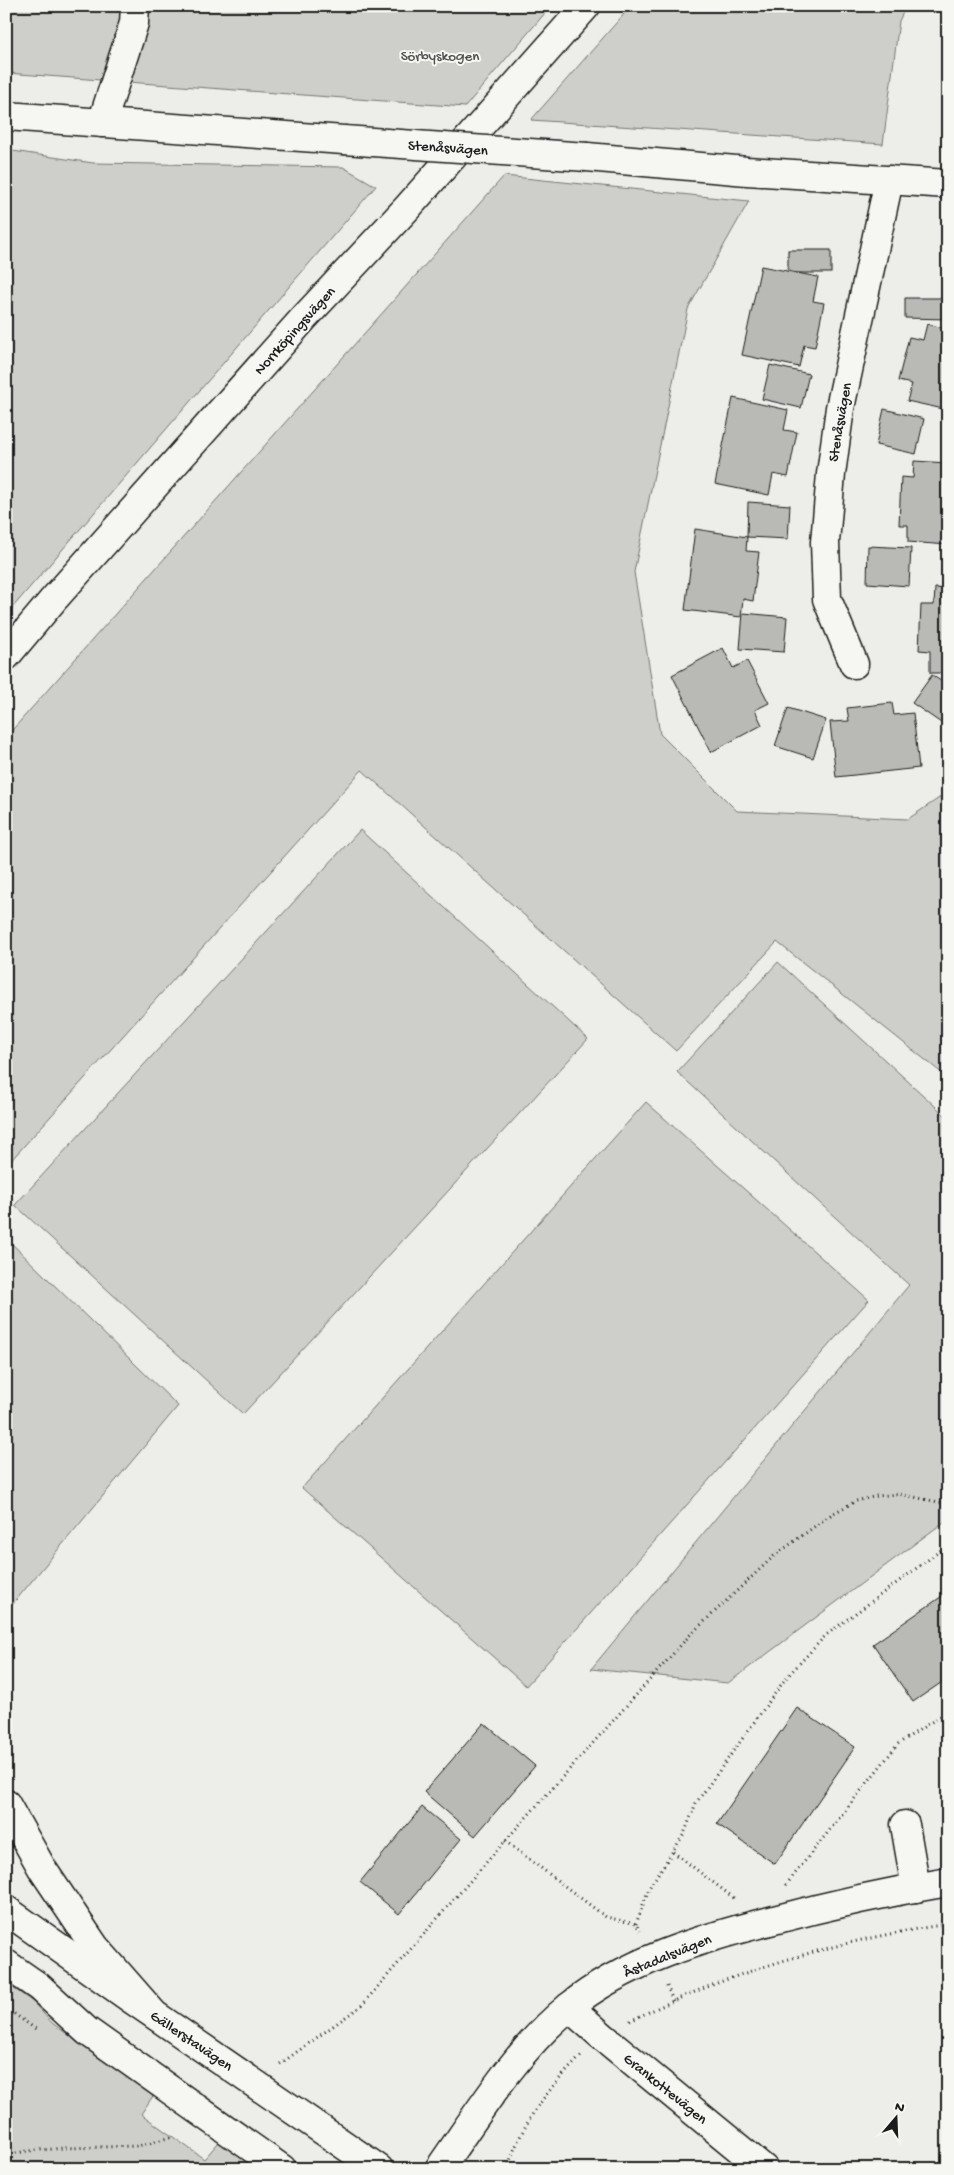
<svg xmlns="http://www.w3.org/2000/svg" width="954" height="2175" font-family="'Gochi Hand',sans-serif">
	<rect width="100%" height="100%" fill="#edede9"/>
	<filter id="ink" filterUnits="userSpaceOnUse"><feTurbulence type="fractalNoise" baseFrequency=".02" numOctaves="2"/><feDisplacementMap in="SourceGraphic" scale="10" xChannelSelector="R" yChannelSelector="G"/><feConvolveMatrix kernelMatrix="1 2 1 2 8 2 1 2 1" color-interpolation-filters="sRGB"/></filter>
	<g filter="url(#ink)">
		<g fill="#cececb" stroke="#757574">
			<path d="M6,6H551L465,107L6,73Z"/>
			<path d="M631,6H906L899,21L883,144L531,120Z"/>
			<path d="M6,150L93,163L343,167L376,186L6,615Z"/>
			<path d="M504,176L749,201L688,309L634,572L660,734L737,811L908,819L948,792V1078L777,942L676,1051L362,770L6,1166V737Z"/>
			<path d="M360,830L588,1039L243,1414L15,1205Z"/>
			<path d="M778,962L948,1118V1519L728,1683L591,1669L909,1285L677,1072Z"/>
			<path d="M646,1102L869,1300L526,1686L302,1488Z"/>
			<path d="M6,1238L178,1406L6,1612Z"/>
			<path d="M6,1983L33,2002L52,2023L153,2096L141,2114L204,2159L219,2142L259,2169H6Z"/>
		</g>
		<g fill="#b9b9b6" stroke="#1c1c1c">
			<rect x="788" y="250" width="43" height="23"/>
			<path d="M761,266L818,277L813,301L824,303L815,347L804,345L799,367L742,355Z"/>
			<path d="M905,298H948V319L905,318Z"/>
			<path d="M927,324L948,329V410L907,401L912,384L898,381L909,337L923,340Z"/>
			<path d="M770,365L809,374L801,408L762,399Z"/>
			<path d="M733,398L788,410L784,430L797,432L788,477L773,474L769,495L715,484Z"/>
			<path d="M884,409L924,419L916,454L876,445Z"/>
			<path d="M914,461L948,463V545L908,542V525H899L901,477L913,478Z"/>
			<path d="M748,502L790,505L788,539L747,537Z"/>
			<path d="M695,529L747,537L746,551L759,552L753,601L743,599L741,617L685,610Z"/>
			<path d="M868,546L911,548L909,586L867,583Z"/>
			<path d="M935,588L948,589V673H930V651L919,650L921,605H934Z"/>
			<path d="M743,613L787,617L784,652L740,649Z"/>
			<path d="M723,648L733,668L747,661L769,703L755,710L762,725L711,752L672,675Z"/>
			<path d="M932,675L948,686V719L944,725L912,703Z"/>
			<path d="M892,703L894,715L913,713L919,768L836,777L830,722L849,721L847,708Z"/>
			<path d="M788,708L826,720L813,758L775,746Z"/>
			<path d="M948,1592V1678L913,1702L873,1644Z"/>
			<path d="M797,1708L855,1747L775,1864L717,1824Z"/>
			<path d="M484,1723L535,1766L475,1836L424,1792Z"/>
			<path d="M422,1807L461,1839L399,1914L360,1882Z"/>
		</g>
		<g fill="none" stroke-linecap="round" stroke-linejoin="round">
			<g stroke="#1c1c1c" stroke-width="31">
				<g id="minor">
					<path d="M6,116L344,140"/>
					<path d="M102,123L134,23L135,6"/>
					<path d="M587,157L747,171L948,184"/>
					<path d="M854,664L827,599L825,542L831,474L840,408L889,180"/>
					<path d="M905,1825L916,1888"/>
					<path d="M6,1910L130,1998L379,2169"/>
					<path d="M6,1964L39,1987L87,2031L282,2169"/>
					<path d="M569,2007L602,2036L764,2169"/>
					<path d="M439,2169C477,2115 518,2048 569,2007C624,1962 702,1938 770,1921C829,1905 888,1892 948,1882"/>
				</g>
			</g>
			<g stroke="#1c1c1c" stroke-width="31">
				<g id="major">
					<path d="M6,656L53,600L304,318L408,207L586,6"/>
					<path d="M6,1804L43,1870L95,1947L152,2012"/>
				</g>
			</g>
			<g stroke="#1c1c1c" stroke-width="3" stroke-dasharray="1 4" stroke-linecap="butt">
				<path d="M505,1841L606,1917L636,1924L640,1931"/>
				<path d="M673,1852L734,1898"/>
				<path d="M786,1885L898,1744L948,1711"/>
				<path d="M636,1924L649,1888L684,1834L696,1803L786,1678L826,1635L948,1545"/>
				<path d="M667,1986L673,2001"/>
				<path d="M6,2008L37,2030"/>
				<path d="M630,2021C729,1972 839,1940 948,1924"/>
				<path d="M280,2064L361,2006L505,1841L690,1635L774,1556L832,1514L856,1501L877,1496L899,1494L948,1504"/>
				<path d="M6,2155L27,2151L65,2148L138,2146L171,2137"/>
				<path d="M507,2169C524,2119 545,2093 581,2056"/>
			</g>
			<use href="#minor" stroke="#f6f6f2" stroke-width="28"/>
			<use href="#major" stroke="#f6f6f2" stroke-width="28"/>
			<g stroke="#1c1c1c" stroke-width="31" stroke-linecap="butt">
				<path id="minor-bridge" d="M344,140L587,157"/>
			</g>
			<use href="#minor-bridge" stroke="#f6f6f2" stroke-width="28"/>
		</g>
	</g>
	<g text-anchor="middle" stroke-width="4" stroke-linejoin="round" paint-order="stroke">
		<g font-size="15" fill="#515151" stroke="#f6f6f2">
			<text x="440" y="60">Sörbyskogen</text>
		</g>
		<g font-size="15" fill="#1c1c1c" stroke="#f6f6f2">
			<text transform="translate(448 147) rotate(4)" y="5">Stenåsvägen</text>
			<text transform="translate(294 330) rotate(-48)" y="5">Norrköpingsvägen</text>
			<text transform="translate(839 422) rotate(-80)" y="5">Stenåsvägen</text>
			<text transform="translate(667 1955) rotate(-22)" y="5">Åstadalsvägen</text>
			<text transform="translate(192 2040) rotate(34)" y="5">Gällerstavägen</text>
			<text transform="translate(666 2088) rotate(39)" y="5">Grankottevägen</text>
		</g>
	</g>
	<rect width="954" height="2175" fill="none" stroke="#f6f6f2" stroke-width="25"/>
	<rect x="12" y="12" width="929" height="2150" fill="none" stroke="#1c1c1c" stroke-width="2" filter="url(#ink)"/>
	<g transform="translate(896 2118) rotate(19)" stroke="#f6f6f2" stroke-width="4" paint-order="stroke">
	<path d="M0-4L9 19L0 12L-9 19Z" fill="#1c1c1c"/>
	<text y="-8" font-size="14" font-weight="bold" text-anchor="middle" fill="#1c1c1c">N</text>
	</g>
</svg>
